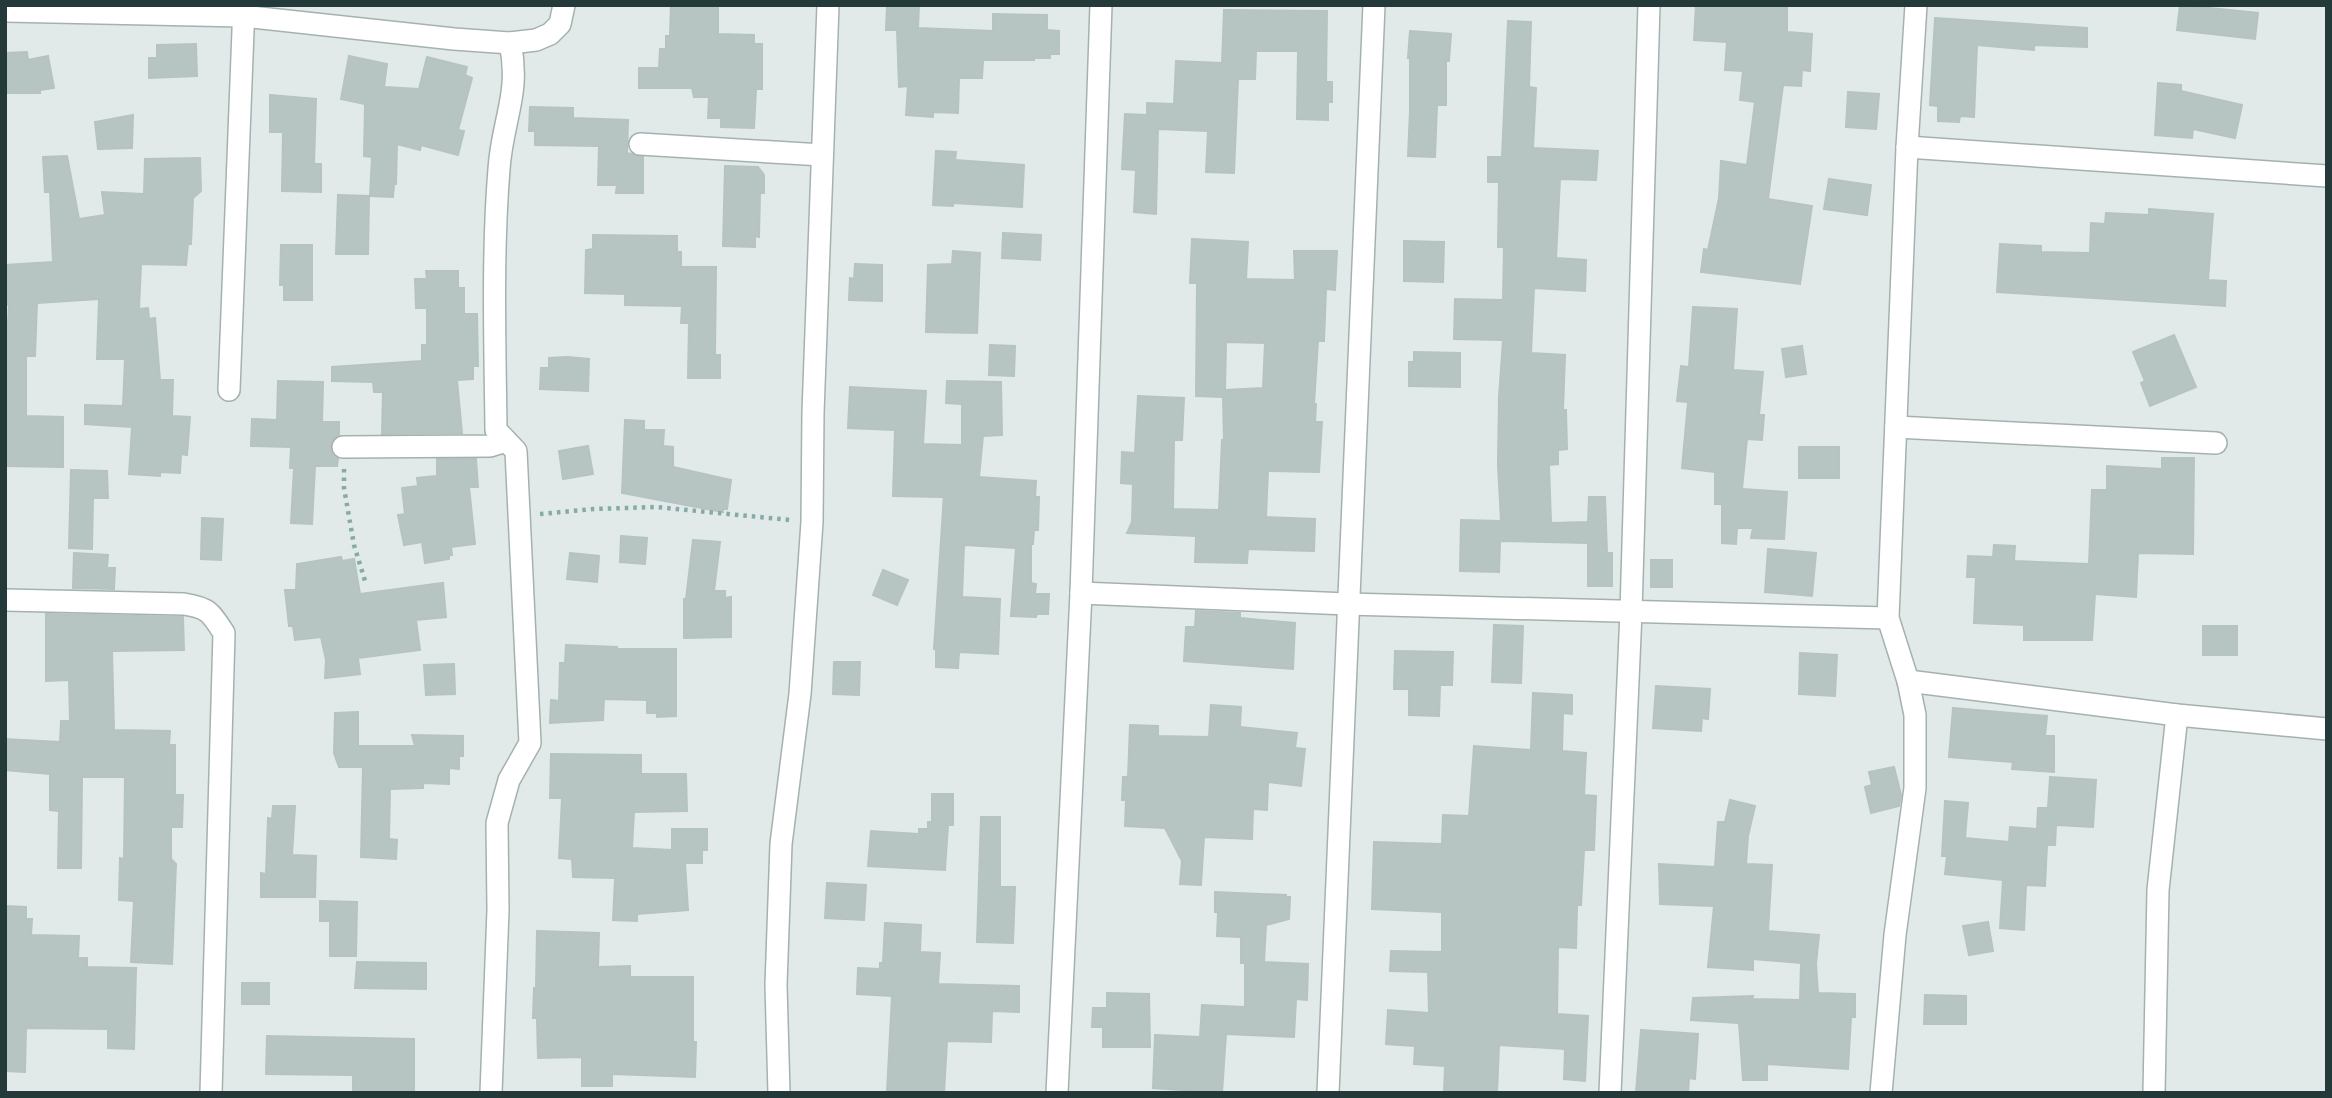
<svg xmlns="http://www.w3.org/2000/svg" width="2332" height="1098" font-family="Rubik,sans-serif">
	<rect width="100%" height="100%" fill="#e2eae9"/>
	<g fill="#b7c5c2" stroke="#b5c3c1" stroke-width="2" fill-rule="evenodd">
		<path d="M671,5H718V34L754,35V44H762V89H756L754,128L721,127V118H708L709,97H694L692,88H639V68H659L660,49H666V36H670Z"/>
		<path d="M887,5H919L918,28L993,31V14L1047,15V30L1059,31V54H1050V58H1034V60H983L982,78H959L958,113L933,112V117L906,115L908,86L899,87L897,30H886Z"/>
		<path d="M1696,5H1787V32L1812,34L1810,71L1802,70L1801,86L1783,85L1768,199L1812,206L1800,284L1701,272L1704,249L1708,250L1719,198L1721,161L1747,165L1755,102L1740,100L1743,71L1725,70L1727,42L1694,40Z"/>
		<path d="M2180,5L2258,13L2255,39L2177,30Z"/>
		<path d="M1224,10L1327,11L1326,82H1332V102H1328V120L1297,119L1298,51H1256L1255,79H1238L1234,173L1206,172L1208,131L1158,129L1156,214L1134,212L1136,170L1122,169L1125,114L1147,115V103L1174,104L1176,61L1222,63Z"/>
		<path d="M1935,18L2087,28V47L2034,45V50L1977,45L1974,117L1960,116L1959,122L1938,121V106L1930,105Z"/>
		<path d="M1508,21L1531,22L1529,87L1536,88L1533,148L1598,151L1596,180L1560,179L1556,258L1586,260L1585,291L1534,288L1531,353L1565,355L1563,410H1566L1567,449L1558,450V464L1549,465L1551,523L1588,522L1589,497H1605L1607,553H1612V586H1588V543L1500,541L1499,572L1460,571L1461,520L1501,521L1498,465L1499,397L1503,340L1454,339L1455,299L1503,300L1504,247H1498L1499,182H1488V157H1502Z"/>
		<path d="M1410,31L1451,34L1449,61H1446V105H1437L1435,157L1408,156L1410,110V58H1408Z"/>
		<path d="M196,44L197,76L149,78V58H157V45Z"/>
		<path d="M27,52L28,60L48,56L54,88L40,90V93H8L5,53Z"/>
		<path d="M349,56L387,64L384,87L419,89L427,57L467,67L465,75L472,78L458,130L464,131L458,155L421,145L420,150L397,144L396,184H394L393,197L370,196L372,157L364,156L365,104L341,99Z"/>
		<path d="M2158,83L2181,85V91L2242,105L2235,138L2193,129L2192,138L2155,135Z"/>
		<path d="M1848,92L1879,94L1876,129L1846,127Z"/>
		<path d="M270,95L316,99L314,164H321V192L282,191L283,132H270Z"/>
		<path d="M530,107L573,108V118L628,120L627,153L643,157V193H616L617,185H598L599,146L535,145V131H529Z"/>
		<path d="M133,115L132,148L98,149L95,122Z"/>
		<path d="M936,151L956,152L955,160L1024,165L1022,207L953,203V206L933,205Z"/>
		<path d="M67,156L79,219L105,215L102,192L144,194L145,159L200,158L201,191L193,198L191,244H188L186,265L141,264L139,309L148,308L149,319L155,318L160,380H173L172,416L190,417L187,455L181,454L180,473L160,472V476L129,474L132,427L85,424V405L123,406L125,359H97L99,299L37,303L35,356H26V416L63,417V467L5,466V379L9,304L6,305L5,265L53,262L50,192H45L43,157Z"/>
		<path d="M725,166L758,167L764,175V193H760L759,237L755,236V247L723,246Z"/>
		<path d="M1829,179L1871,185L1867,215L1824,209Z"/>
		<path d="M338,195L369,196L368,254H336Z"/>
		<path d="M2149,209L2213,214L2208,280L2226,281L2225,306L1997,292L2000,244L2041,246V252L2090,253L2091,223L2105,224L2106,213L2149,215Z"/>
		<path d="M1003,233L1041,235L1040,260L1002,258Z"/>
		<path d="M593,235L677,236V252H681V267H716L715,355H720V378H688L689,323H681L682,306L625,305V294L585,293L586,250L593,249Z"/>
		<path d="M1192,239L1248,242L1246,279L1295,280L1294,251H1337L1335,290L1326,289L1324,341H1318L1314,404H1316L1315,422H1322L1319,472L1268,471L1266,517L1315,519L1314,551L1248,549L1247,563L1195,562L1196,536L1127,533L1132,522L1133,484L1121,483L1122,452L1135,453L1138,396L1184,398L1182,440H1174L1173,509L1219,510L1222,440H1224L1223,397L1196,396L1197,283H1190ZM1226,342L1265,343L1263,388L1225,390Z"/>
		<path d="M1404,241L1444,242L1443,282L1404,281Z"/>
		<path d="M281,245H312V300H284V285H280Z"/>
		<path d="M953,251L980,253L977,333L926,332L928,265L952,264Z"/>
		<path d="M855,264L882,265V301L849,300L850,278L854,279Z"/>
		<path d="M426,271H458V288H464V314H477L478,366H473V379L457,380L462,433L382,434L383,392H374L373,382L332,381V367L422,361V345H427V308H416L415,279H427Z"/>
		<path d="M1693,307L1737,309L1733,370L1763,372L1759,415H1764L1762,440L1747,439L1742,489L1787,492L1784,539L1751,538L1753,528H1737L1736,544L1722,543V504H1715V472L1682,468L1688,402L1677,401L1681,366L1689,367Z"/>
		<path d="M2174,335L2196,387L2150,406L2141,383L2145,381L2133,352Z"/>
		<path d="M990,345L1015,346L1014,376L989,375Z"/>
		<path d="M1802,346L1806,374L1786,377L1782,349Z"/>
		<path d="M1414,352L1460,353V387L1409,386V362H1414Z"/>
		<path d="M567,357L589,359L588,391L540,389L541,368H549V358Z"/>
		<path d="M278,381L323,382L322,422H339V435L332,440L330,446L332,454L338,459L337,466H315L312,524L291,523L294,468H290L291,447L251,446L252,419L277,420Z"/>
		<path d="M947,381L1001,382L1002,435L983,436L979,477L1036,481L1035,497H1039L1038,530H1034L1033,544H1031V583L1036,584L1035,594H1049L1048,614H1037L1036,617L1011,616L1016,548L964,545L962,597L1000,599L998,654L959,652L958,668L936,667V649H934L944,494L942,497L893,496L895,430L848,428L850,387L926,391L923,444L962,445V404L946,403Z"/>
		<path d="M625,420L644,421V430H664L663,446L673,447V467L731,480L727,509H723V512L622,493Z"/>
		<path d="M588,446L593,474L563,479L559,451Z"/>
		<rect x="1799" y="447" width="40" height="31"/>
		<path d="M2162,458H2194L2193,554L2138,553L2136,597L2095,594L2092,640H2024V625L1974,623L1976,577H1967L1968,556L1993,557L1994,545L2015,546L2014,561L2089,564L2092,490H2107V466L2162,469Z"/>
		<path d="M437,459H476L478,487H469L475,544L451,547L452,555H449V559L425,563L422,542L404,545L398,515L405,514L402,488L418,486L417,478L437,476Z"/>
		<path d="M71,470L107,471L108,498H93L92,549L69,548Z"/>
		<path d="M202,518L223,519L221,560L201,559Z"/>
		<path d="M621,536L647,538L645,564L620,562Z"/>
		<path d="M693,540L720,542L714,591H725V598L731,597V637L684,638V599H686Z"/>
		<path d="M1768,549L1816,553L1812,596L1765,592Z"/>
		<path d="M74,553L108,555L107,568H115L114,589L73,588Z"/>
		<path d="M570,553L599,556L597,582L567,579Z"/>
		<path d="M341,557L342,561L354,559L360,594L443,583L446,617L416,620L420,650L358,658L360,674L325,678L326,660L321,637L295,640L293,626H289L285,590H296L297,564Z"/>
		<rect x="1651" y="560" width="21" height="27"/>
		<path d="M883,570L908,580L897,605L873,595Z"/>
		<path d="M1196,611L1240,613V618L1295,623L1293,669L1184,661L1186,627H1195Z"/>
		<path d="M46,614L183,617L184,650L112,651L114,730L170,731L169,745H175V795H183L182,827H171V859L176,864L172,964L131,962L134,901L119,900L120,858L124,859L125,777H82L81,868H58L59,811L50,810V774L5,770V739L60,742L61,721H70L69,680L46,681Z"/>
		<path d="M1494,625L1523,626L1521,683L1492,682Z"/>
		<rect x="2203" y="626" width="34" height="29"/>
		<path d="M566,645L617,647V649H676V716L657,717V713H647V700L604,699L603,720L550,723L551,700L559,701L560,663H565Z"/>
		<path d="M1395,651L1453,652L1452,685H1440L1439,716L1409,715V689H1394Z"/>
		<path d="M1800,653L1837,655L1835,696L1799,694Z"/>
		<path d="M834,662H860L859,695L833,694Z"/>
		<path d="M454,664L455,694L426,695L424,665Z"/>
		<path d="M1656,686L1710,689L1708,719L1702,718L1701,731L1653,728Z"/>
		<path d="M1533,693L1572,695V714L1563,713L1562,751L1586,753L1584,795L1596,796L1594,850H1584L1581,905H1577L1576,948L1558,947L1557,1014L1588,1016L1585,1081L1564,1079L1565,1049L1499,1045L1497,1093H1444L1445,1066L1414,1064L1415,1046L1386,1044L1388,1010L1429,1013L1428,972L1390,971L1391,951L1442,952V912L1372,909L1374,842L1442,844L1443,815L1469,816L1474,746L1531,750Z"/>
		<path d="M1211,705L1241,707L1240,727L1297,733L1295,748L1305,749L1301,786L1268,782L1267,810L1253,809L1252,839L1204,837L1201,885L1180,884L1182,861L1165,828L1125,826L1126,800H1122L1123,777H1128L1130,725L1158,726V736L1209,737Z"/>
		<path d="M1953,708L2047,716L2045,736H2054V772L2012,769L2013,762L1949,757Z"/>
		<path d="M358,712V746H415L412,735L463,736V756H459V769L449,768V784L423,783V788L390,789L389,839L397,840L396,859L361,857L363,767H339L334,753L335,713Z"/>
		<path d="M551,754L641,755V774H686L687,811L634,812L632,848L672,850V829H707V850H702V863H685L688,910L637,914V921L613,920L615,878L573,877L572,859L559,858L562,798H550Z"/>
		<path d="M1894,767L1901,795L1899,806L1871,813L1865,787L1872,785L1869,772Z"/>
		<path d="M2050,777L2096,780L2093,827L2056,825L2055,845H2047L2045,886L2026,885L2024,930L2000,928L2003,880L1945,874L1947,856H1942L1945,801L1968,803L1965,838L2009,842L2010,827L2037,829L2038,808H2048Z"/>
		<path d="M932,794H953V825H948L945,870L868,866L871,831L919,834V829H928V822H932Z"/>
		<path d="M1730,800L1755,806L1748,836L1746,864L1772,865L1768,931L1819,935L1816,964L1818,993L1855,994V1017H1851L1848,1069L1767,1064V1080H1743L1739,1023L1691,1020L1693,998L1753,996L1752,999L1800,1000L1801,963L1753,959V970L1708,967L1714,906L1660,904L1659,864L1715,867L1718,822H1725Z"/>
		<path d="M273,806H295L292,855L316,856L315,897H261V873L266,874L268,818L272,819Z"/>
		<path d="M981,817H1000V887H1015L1013,943L977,942Z"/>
		<path d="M827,883L866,885L864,920L825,918Z"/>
		<path d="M1215,892L1286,895V897H1290L1289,919L1266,925L1264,962L1308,964L1307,1000L1296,999L1294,1037L1226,1034L1222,1093L1153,1088L1155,1035L1200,1037L1202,1005L1245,1007V963H1241V937L1217,936L1218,912H1215Z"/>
		<path d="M320,901L357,902L356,956H330V921H320Z"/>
		<path d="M5,906L26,907V919H32L31,935L79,936L78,958H87V967L136,968L134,1049L108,1048V1029L26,1028L25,1072L5,1071Z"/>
		<path d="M1988,922L1993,951L1969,955L1963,926Z"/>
		<path d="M885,923L921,925L920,952L940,953L938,984L1019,986V1012L992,1011L991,1042L947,1041L944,1093L887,1092L892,996L857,994L858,968L880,969V963H883Z"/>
		<path d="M537,931L599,933L598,967L630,966V977H693V1042H696L695,1077L612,1074V1086H582V1057L538,1058L537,1018H533L534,988H536Z"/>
		<path d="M357,962L426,963V989L355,988Z"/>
		<rect x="242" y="983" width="27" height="21"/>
		<path d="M1107,993L1149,994L1150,1047H1103V1027H1092L1093,1008H1107Z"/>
		<path d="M1925,995L1966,996V1024H1924Z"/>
		<path d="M1641,1030L1698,1034L1695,1079L1689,1078L1688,1093H1636Z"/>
		<path d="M267,1036L414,1039V1093H353V1075L266,1074Z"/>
	</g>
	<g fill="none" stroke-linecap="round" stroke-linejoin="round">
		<g stroke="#a5b1b1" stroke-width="24">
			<g id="minor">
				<path d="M5,11L243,16L454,39L510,43L536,40L550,34L560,24L564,5"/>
				<path d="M640,144L822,155"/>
				<path d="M1907,147L2327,176"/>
				<path d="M229,390L244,5"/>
				<path d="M1896,427L2216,443"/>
				<path d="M343,447L490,446L506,441"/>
				<path d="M1081,593L1347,604L1888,618"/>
				<path d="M5,600L184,604C209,608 210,612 224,633L211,1093"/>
				<path d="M1908,681L2177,715L2327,729"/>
				<path d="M491,1093L498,910L497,823L509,780L530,743L516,451L496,430C495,343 492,255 499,169C502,121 521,93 510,43"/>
				<path d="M779,1093L776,985L781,844L800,694L812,522L813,413L828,5"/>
				<path d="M1057,1093L1081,593L1101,5"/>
				<path d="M1328,1093L1374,5"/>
				<path d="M1610,1093L1631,612L1649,5"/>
				<path d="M1881,1093L1895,935L1915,788V715L1908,681L1888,618L1907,147L1916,5"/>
				<path d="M2154,1093L2158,890L2177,715"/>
			</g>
		</g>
		<g stroke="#86aaa8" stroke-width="4.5" stroke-dasharray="3.5 5" stroke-linecap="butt">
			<path d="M344,469V488L354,545L366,584"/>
			<path d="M540,514L594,509L656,507L790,520"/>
		</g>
		<use href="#minor" stroke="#fff" stroke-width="21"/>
	</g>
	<rect width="2332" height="1098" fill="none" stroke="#243939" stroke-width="14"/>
</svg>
